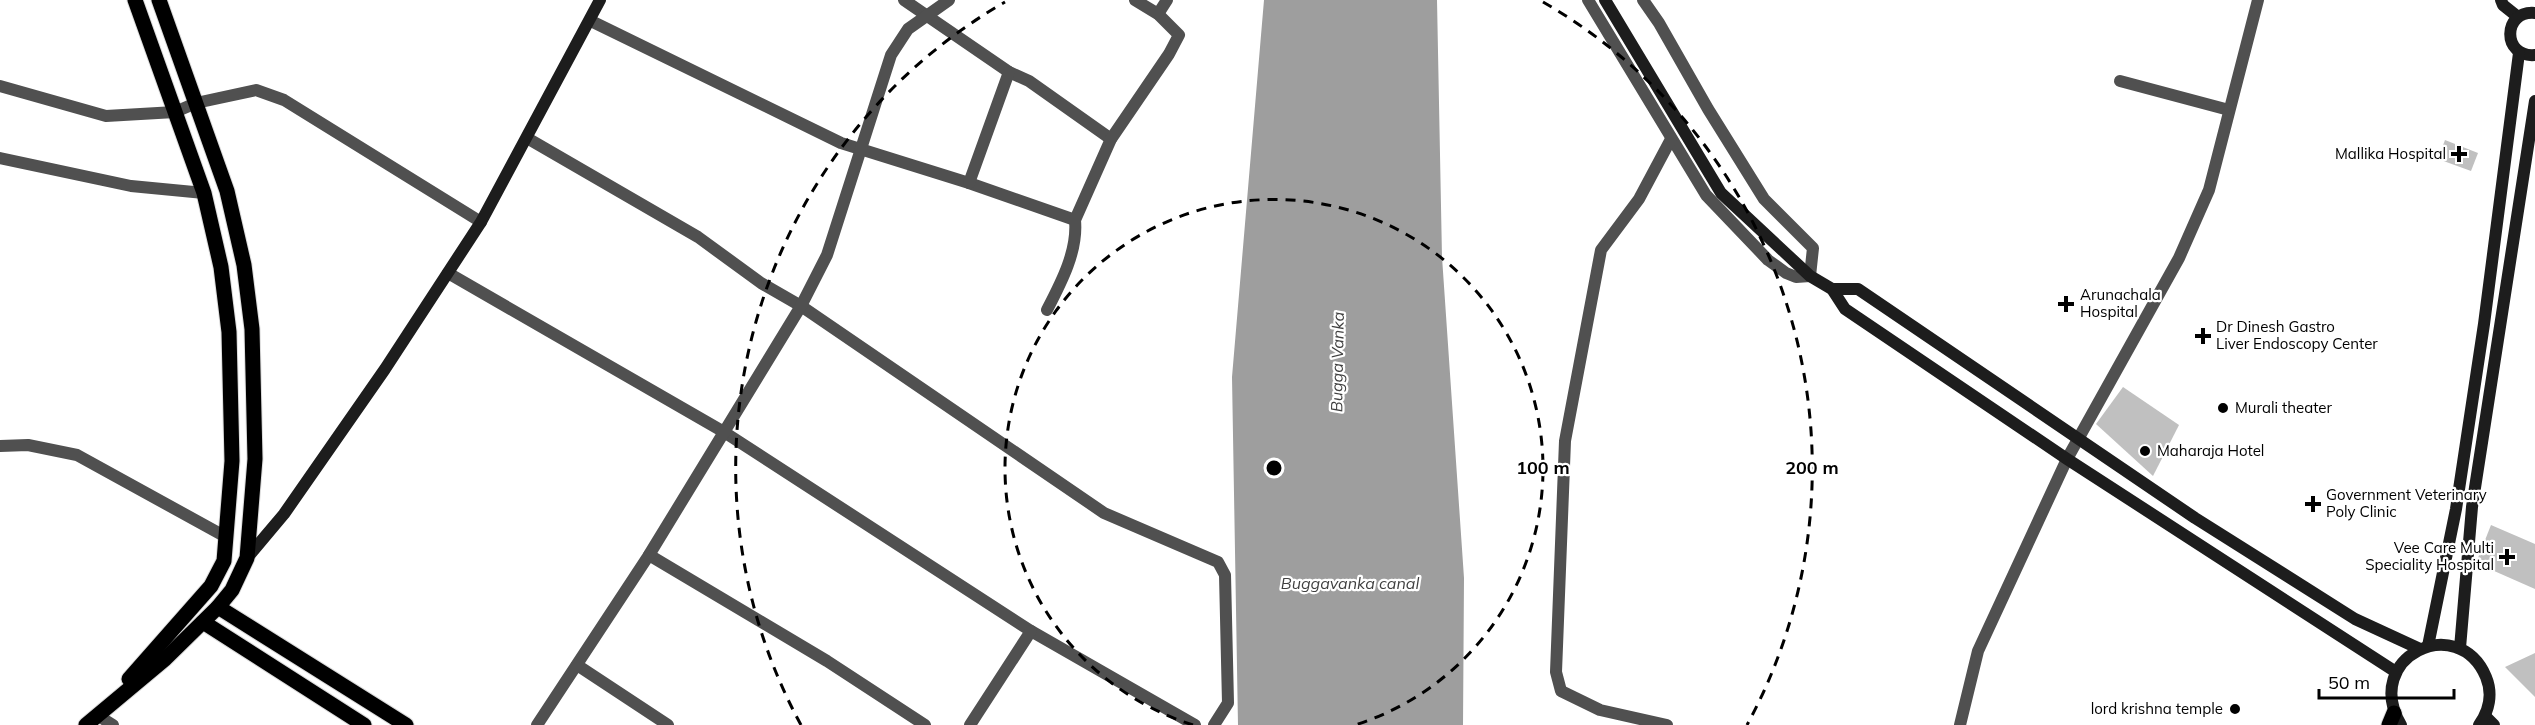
<svg xmlns="http://www.w3.org/2000/svg" width="2535" height="725" font-family="Mulish,sans-serif">
	<rect width="100%" height="100%" fill="#fff"/>
	<path fill="#9e9e9e" d="M1264,0H1437L1442,257L1464,578L1463,725H1238L1232,377Z"/>
	<g fill="#c0c0c0">
		<path d="M2445,140L2478,153L2471,171L2438,159Z"/>
		<path d="M2123,387L2179,425L2153,476L2096,424Z"/>
		<path d="M2491,525L2535,544V589L2476,563Z"/>
		<path d="M2535,653V697L2505,667Z"/>
	</g>
	<g fill="none" stroke-linecap="round" stroke-linejoin="round">
		<g stroke="#dbdbdb" stroke-width="17">
			<g id="primary">
				<path d="M218,607L406,725"/>
				<path d="M203,622L364,725"/>
				<path d="M129,679L211,586L224,561L232,461L229,332L221,267L204,193L135,0"/>
				<path d="M86,725L165,659L218,607L232,590L247,558L255,459L252,329L244,265L227,191L159,0"/>
				<path d="M2389,725L2394,713"/>
			</g>
		</g>
		<g stroke="#505050" stroke-width="12">
			<path d="M904,0L1009,72L1029,81L1111,139"/>
			<path d="M1588,0L1706,195L1768,260L1786,273L1796,277L1810,276L1813,248L1764,199L1708,109L1659,23L1643,0"/>
			<path d="M1158,14L1167,0"/>
			<path d="M591,21L841,143L969,183L1075,220"/>
			<path d="M2120,81L2229,110"/>
			<path d="M0,86L106,116L175,112L196,103L256,90L284,100L481,222"/>
			<path d="M527,138L698,237L761,283L801,306L1104,513L1218,562L1225,575L1228,703L1214,725"/>
			<path d="M0,158L131,186L204,193"/>
			<path d="M969,183L1009,72"/>
			<path d="M448,273L724,432L1031,631L1195,725"/>
			<path d="M1047,310C1061,283 1078,251 1075,220L1111,139L1169,54L1179,35L1158,14L1135,0"/>
			<path d="M0,446L28,445L77,455L226,537"/>
			<path d="M649,555L827,661L925,725"/>
			<path d="M577,665L668,725"/>
			<path d="M97,715L113,725"/>
			<path d="M537,725L649,555L801,306L827,255L891,55L908,29L949,0"/>
			<path d="M970,725L1031,631"/>
			<path d="M1667,725L1600,710L1561,691L1556,672L1565,441L1601,250L1639,199L1671,139"/>
			<path d="M1960,725L1978,651L2067,459L2179,258L2209,190L2258,0"/>
		</g>
		<g stroke="#1d1d1d" stroke-width="12">
			<path d="M1605,0L1721,193L1810,276L1832,289L1845,309L2067,459L2396,672"/>
			<path d="M2501,0L2503,5L2518,17"/>
			<path d="M2535,13C2502,10 2502,58 2535,55"/>
			<path d="M1832,289H1858L2195,518L2355,619L2420,649"/>
			<path d="M247,558L284,514L385,369L481,222L600,0"/>
			<path d="M2428,646L2456,509L2484,324L2519,53"/>
			<path d="M2460,648L2472,507L2535,101"/>
			<path d="M2485,716L2494,725"/>
			<path d="M2401,725C2361,657 2458,611 2486,677C2493,694 2489,711 2479,725"/>
		</g>
		<use href="#primary" stroke="#000" stroke-width="15"/>
	</g>
	<g fill="none" stroke="#000" stroke-width="3" stroke-dasharray="10 8">
		<path d="M1193 725A269 269 0 1 1 1355 725"/>
		<path d="M801 725A538 538 0 0 1 1005 2M1543 2A538 538 0 0 1 1747 725"/>
	</g>
	<g fill="#000" stroke="#fff" stroke-width="2">
		<path d="M2456 145h6v6h6v6h-6v6h-6v-6h-6v-6h6z"/>
		<path d="M2063 295h6v6h6v6h-6v6h-6v-6h-6v-6h6z"/>
		<path d="M2200 327h6v6h6v6h-6v6h-6v-6h-6v-6h6z"/>
		<circle cx="2223" cy="408" r="6"/>
		<circle cx="2145" cy="451" r="6"/>
		<path d="M2310 495h6v6h6v6h-6v6h-6v-6h-6v-6h6z"/>
		<path d="M2504 548h6v6h6v6h-6v6h-6v-6h-6v-6h6z"/>
		<circle cx="2235" cy="709" r="6"/>
	</g>
	<g text-anchor="middle" stroke-width="4.5" stroke-linejoin="round" paint-order="stroke">
		<g font-size="15" fill="#000" stroke="#fff" text-anchor="start">
			<text x="2446" y="159" text-anchor="end">Mallika Hospital</text>
			<text x="2080" y="300">Arunachala<tspan x="2080" dy="17">Hospital</tspan></text>
			<text x="2216" y="332">Dr Dinesh Gastro<tspan x="2216" dy="17">Liver Endoscopy Center</tspan></text>
			<text x="2235" y="413">Murali theater</text>
			<text x="2157" y="456">Maharaja Hotel</text>
			<text x="2326" y="500">Government Veterinary<tspan x="2326" dy="17">Poly Clinic</tspan></text>
			<text x="2494" y="553" text-anchor="end">Vee Care Multi<tspan x="2494" dy="17">Speciality Hospital</tspan></text>
			<text x="2223" y="714" text-anchor="end">lord krishna temple</text>
		</g>
		<g font-size="16" font-style="italic" fill="#3f3f3f" stroke="#fff">
			<text transform="translate(1337 362) rotate(-89)" y="6">Bugga Vanka</text>
			<text x="1350" y="589">Buggavanka canal</text>
		</g>
	</g>
	<circle cx="1274" cy="468" r="9" fill="#000" stroke="#fff" stroke-width="3"/>
	<g font-size="18" text-anchor="middle" font-weight="bold" fill="#000" stroke="#fff" stroke-width="4.5" stroke-linejoin="round" paint-order="stroke">
		<text x="1543" y="474">100 m</text>
		<text x="1812" y="474">200 m</text>
	</g>
	<path d="M2319 689v9h135v-9" fill="none" stroke="#000000" stroke-width="3"/>
	<text x="2328" y="689" font-size="18" fill="#000000" stroke="#ffffff" stroke-width="4.5" paint-order="stroke">50 m</text>
</svg>
